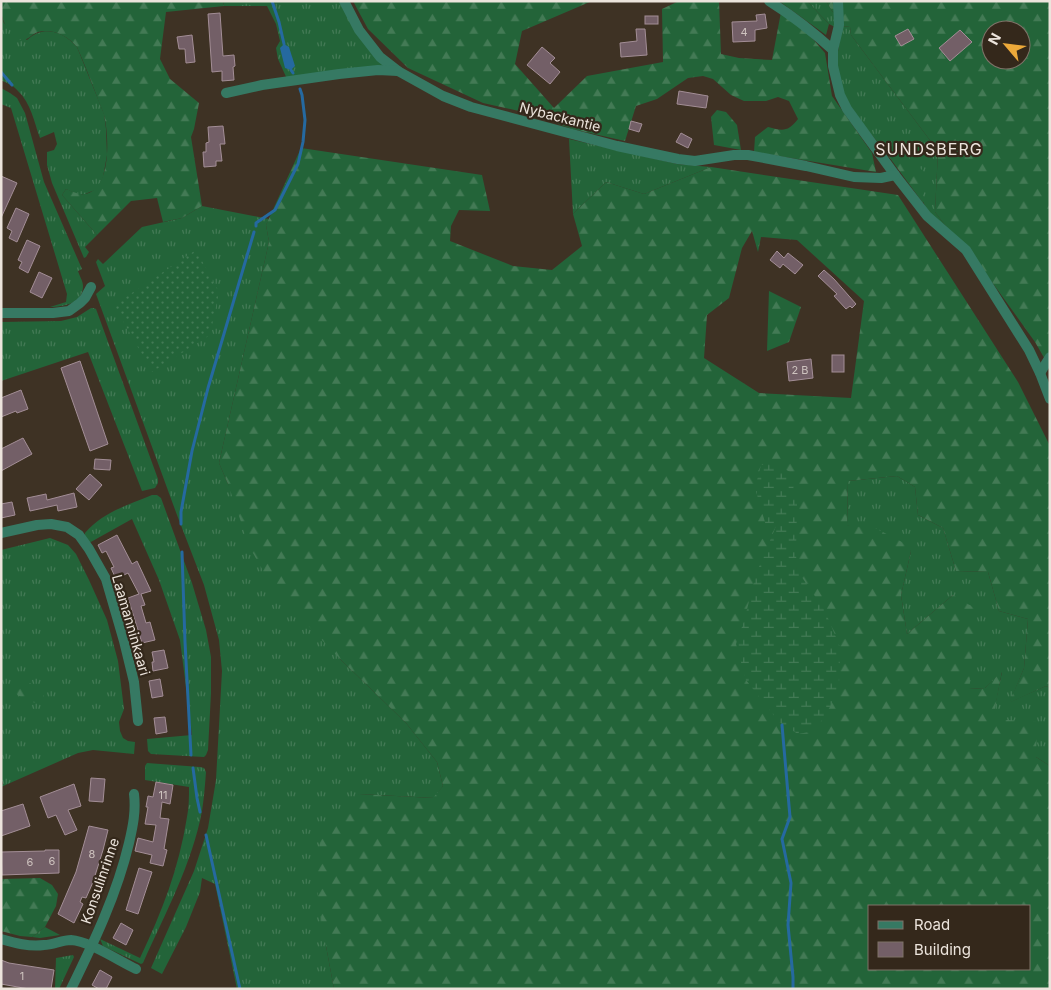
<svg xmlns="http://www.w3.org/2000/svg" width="1051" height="990" font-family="Inter,sans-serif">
	<defs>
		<pattern id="grass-tufts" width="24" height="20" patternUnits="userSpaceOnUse" patternTransform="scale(1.25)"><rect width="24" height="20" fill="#236439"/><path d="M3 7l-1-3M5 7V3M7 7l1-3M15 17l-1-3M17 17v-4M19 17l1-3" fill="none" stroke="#437a55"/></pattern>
		<pattern id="forest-firs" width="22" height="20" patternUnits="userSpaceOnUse" patternTransform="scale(1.25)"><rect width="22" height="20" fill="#236439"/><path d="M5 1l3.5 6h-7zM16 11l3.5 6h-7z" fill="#437a55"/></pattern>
		<pattern id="wetland-marsh" width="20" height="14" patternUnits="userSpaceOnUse" patternTransform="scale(1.25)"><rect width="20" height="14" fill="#236439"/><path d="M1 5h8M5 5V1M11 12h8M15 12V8" fill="none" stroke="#437a55"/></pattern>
		<pattern id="garden-dots" width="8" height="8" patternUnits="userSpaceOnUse" patternTransform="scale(1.25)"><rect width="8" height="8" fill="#236439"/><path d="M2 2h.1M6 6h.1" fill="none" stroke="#437a55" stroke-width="1.8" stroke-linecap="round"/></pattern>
	</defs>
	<rect width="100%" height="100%" fill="#3e3224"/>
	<g fill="url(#grass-tufts)">
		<path d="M223,1H341L384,67L287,79L278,59L276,48L280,41L276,24L267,6H224Z"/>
		<path d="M807,1H826L832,11L836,14L835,27L829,24Z"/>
		<path d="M1,16L4,23L27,40C44,24 64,32 77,47L104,114L106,129L107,155L103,177L99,186L95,190L85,194H77L66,189L62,195L97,235L85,247L89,252L86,257L84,258L52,183L47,165V152L54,150L57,144L54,132L40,138C34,122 31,103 18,91C14,86 7,83 1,80Z"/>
		<path d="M842,26L850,27L851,35L938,151L935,212L948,229L928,212L896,146L887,154L864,125L845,98L836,64Z"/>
		<path d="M1,88L10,93L17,98L25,113L44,182L82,269L78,271C79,275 83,281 83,286C83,303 64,307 50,307L66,302L67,294L11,108L1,104Z"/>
		<path d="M569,139L677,164L711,167L644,194L606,182L573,214Z"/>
		<path d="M202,206L269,219L266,225L269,242L219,463L228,484L340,659L406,723L437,762L443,786L434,798L359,794L326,946L334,989H237L215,884L202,878L200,892L186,927L162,974L151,968L194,871L208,828L216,780L222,671L219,640L204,585L177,515L96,294L105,286L96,262L98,259L103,264L142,227L182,218Z"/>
		<path d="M91,308H93L96,309L158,479V483L155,488L142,491L88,352L1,381V322L61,321L77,317Z"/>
		<path d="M897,476L915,487L918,515L943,528L956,571L988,572L999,611L1028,619L1024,668L1010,702L1046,686L1050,688V766L1036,757L992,720L1002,672L985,688L969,689L953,595L907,634L901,595L911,551L847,525L848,481Z"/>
		<path d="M152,495H157L161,498L192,583L206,630L211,657V693L208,750L206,755L204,757L151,754L148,751L147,739L192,735L180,640L159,580L132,519L89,543L85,537V533C103,512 128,505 152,495Z"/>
		<path d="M50,538L68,545L76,554L89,580L107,620L118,661L124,709L119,722L120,731L123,738L128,741L135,742L134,754L93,750L78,753L1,787L3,784L1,776V550Z"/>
		<path d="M147,763L200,767L204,768L206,772C205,785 204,798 202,811C192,864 165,914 143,963L141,964L103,946L100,939L140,958C162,912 179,868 187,817C189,807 189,797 189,787L145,780V766Z"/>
		<path d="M45,927L60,935L40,938L32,937Z"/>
		<path d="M73,955L74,957L59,989H55L56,958Z"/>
	</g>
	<g fill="url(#forest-firs)" fill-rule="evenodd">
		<path d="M1,1H223L224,6L166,12L160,59L170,79L199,103L194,129L191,137L202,206L182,218L163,222L157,198L131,201L97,235L62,195L66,189C72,191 78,195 85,194C112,190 109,135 104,115C102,108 98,101 96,94C90,78 84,63 77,47C68,36 53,28 38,32C30,35 30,40 20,40C5,24 1,25 1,1Z"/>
		<path d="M353,1H592L522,31L515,64L554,108L587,76L663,62L662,9L679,1H719L721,54L739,58L772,60L781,12L805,30L825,53L832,96L872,153L876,172L754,152L755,137L768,127C783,131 788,132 798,119L789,101L778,97L766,101H744L731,95L713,79L703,76L688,78L657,99L636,106L625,141L572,129L532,114L483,103L408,68L368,29Z"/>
		<path d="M779,1H807L829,24L826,35Z"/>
		<path d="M826,1H1050V368L1035,342L966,246L948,229L935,212L938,151L851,35L850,27L842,26L836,14L832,11ZM991,30H1021V60H991Z"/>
		<path d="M717,110L726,112L737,125L741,150L714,145L711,117Z"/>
		<path d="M896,146L922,170L923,203L887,154Z"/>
		<path d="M301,148L482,175L490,211L459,210L451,226L450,241L513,266L552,270L582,246L573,214L606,182L644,194L711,167L898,195L1018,382L1050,446V688L1046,686L1009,703L1024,668L1028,619L999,611L988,572L956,571L943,528L918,515L915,487L897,476L848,481L847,525L877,529L902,542L911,551L901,595L907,634L953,595L976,609L969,689L985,688L1002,671L993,719L1037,722L1036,757L1050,766V989H334L326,946L315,877L320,841L353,798L359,794L433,798L443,786L437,762L406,723L340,659L275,591L250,548L228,484L219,463L269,242L266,225ZM752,231L758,252L761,237L797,240L864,301L851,398L759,393L704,358L707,315L729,298L742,248ZM780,518L797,570L767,550ZM870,906H1030V969H870Z"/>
		<path d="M769,291L801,307L789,342L767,351Z"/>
		<path d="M13,682L30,683L44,696L43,702L35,703L19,696L10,687Z"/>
		<path d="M40,878L52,885L58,894L56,906L45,927L32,937L20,936L1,931V879Z"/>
	</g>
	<path fill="url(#wetland-marsh)" d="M774,463L790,472L797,504L796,554L797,570L825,611L840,647L839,687L833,702L815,731L798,734L779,722L746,680L736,644L744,621L756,574L779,519L767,529L755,488L761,465Z"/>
	<path fill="url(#garden-dots)" d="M196,250L219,292L210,335L152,372L114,305Z"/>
	<path fill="#2569a0" d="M284,44L289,47L295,66L291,70L285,68L280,48Z"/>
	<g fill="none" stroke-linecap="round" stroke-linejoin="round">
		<g stroke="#2569a0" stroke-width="3">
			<path d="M272,1L279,22L284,44"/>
			<path d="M291,70L293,73"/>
			<path d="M1,72L12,85"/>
			<path d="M256,226V223L275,210L298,164L303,142L305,120L302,95L300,89"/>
			<path d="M181,524V512L192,451L208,388L254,232"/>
			<path d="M182,552L185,642L191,755"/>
			<path d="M782,725L790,817L782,839L791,883L788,925L793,977V989"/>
			<path d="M193,768L197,798L200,812"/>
			<path d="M206,835L240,989"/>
		</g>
	</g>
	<g fill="#735f67" stroke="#a38e96">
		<path d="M220,13L223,56L234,55L235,66L233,67L234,80L222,81V71L212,72L208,14Z"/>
		<path d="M765,14L767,28L755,30V41L733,42L732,22L757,21L756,15Z"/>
		<rect x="645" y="16" width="13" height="8"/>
		<path d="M636,29H645L647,55L621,57L620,43L637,41Z"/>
		<path d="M908,29L914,39L901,46L895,36Z"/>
		<path d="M960,30L972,42L950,61L939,48Z"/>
		<path d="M192,35L195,62L186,63L185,49H179L177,37Z"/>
		<path d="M542,47L555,58L550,63L560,72L550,84L527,65Z"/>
		<path d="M679,91L708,96L706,108L677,104Z"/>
		<path d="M631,121L642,124L639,132L629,129Z"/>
		<path d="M223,126L225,144H220L222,161H216V166L204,167L203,152H206V143L209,142L208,127Z"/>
		<path d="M681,133L692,139L688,148L676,142Z"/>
		<path d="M1,176L17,183L1,218Z"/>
		<path d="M16,208L29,214L17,242L9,238L12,231L7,228Z"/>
		<path d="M27,240L40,246L28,273L19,268L22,262L18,260Z"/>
		<path d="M777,251L784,258L788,253L803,265L795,274L783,264L780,268L770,260Z"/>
		<path d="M824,270L834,279L856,304L852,308L850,306L846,309L834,296L837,294L818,276Z"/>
		<path d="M39,272L52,278L42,298L30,292Z"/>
		<rect x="832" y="355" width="12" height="17"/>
		<path d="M811,359L813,378L789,381L787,362Z"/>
		<path d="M80,361L108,444L90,451L61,368Z"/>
		<path d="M21,390L28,409L17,413L16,411L1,417V398Z"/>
		<path d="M23,438L32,454L1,471V449Z"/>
		<path d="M95,459L111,460L110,470L94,469Z"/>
		<path d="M90,474L102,485L89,500L76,489Z"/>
		<path d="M74,493L77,507L58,511L57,505L30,511L27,498L46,494L47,500Z"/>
		<path d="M12,502L15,515L1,518V504Z"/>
		<path d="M117,535L132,564L137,561L151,591L141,594L145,605L141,606L146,623L150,622L155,640L142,643L128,598L139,594L128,573L116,579L111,568L114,567L106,551L102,553L98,545Z"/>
		<path d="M164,650L168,668L153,671L152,662H154L152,652Z"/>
		<path d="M160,679L163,696L152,698L149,681Z"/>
		<path d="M165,717L167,732L156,734L154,718Z"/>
		<path d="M91,778L105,779L103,802L89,801Z"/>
		<path d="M156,782L173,785L170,804L162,802L160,818L169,819L164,849L167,850L163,866L150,863L152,855L135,851L138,838L153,842L156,825L145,824L148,807H146L148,796L153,797Z"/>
		<path d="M74,784L81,806L68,810L77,830L65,835L56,815L48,818L40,797Z"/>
		<path d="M23,804L30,826L1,836V811Z"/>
		<path d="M89,826L108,830L103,850L93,882L86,898L82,897L80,902L83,904L74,923L58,914L76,872Z"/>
		<path d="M45,850H59V873L2,875L1,852L45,851Z"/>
		<path d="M139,868L152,872L138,914L126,910Z"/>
		<path d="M121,923L133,930L126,945L113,938Z"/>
		<path d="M1,960L9,963L54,970L51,989H29L1,984Z"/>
		<path d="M100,970L112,977L106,989H99L92,985Z"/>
	</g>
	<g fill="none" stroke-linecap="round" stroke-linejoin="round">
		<g stroke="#367963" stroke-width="10">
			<path d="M344,1L359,30L380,57L398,71"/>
			<path d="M769,1C793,16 812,31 833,50"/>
			<path d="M838,1L839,25L833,50V66L840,95L847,109L895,175L927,216L966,250L1029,350L1040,373L1050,399"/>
			<path d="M226,93L262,85L339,74L378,70L398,71L443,96L471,107L617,146L678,159L695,161L734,155H748L806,166L854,177L881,178L895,175"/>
			<path d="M1,313H53L69,311L80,303L85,298L91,287"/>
			<path d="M1040,373L1050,357"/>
			<path d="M1,533L37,525L51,524L67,527L79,535L89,549L106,579L124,641L134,682L138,721"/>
			<path d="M1,939C15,943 29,947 44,945C53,945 62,940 71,940C89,941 119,961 136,969"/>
			<path d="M71,989C94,942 117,894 129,843C133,826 136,811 134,794"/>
		</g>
	</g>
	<g text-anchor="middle" stroke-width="4.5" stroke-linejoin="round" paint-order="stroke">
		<g font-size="11" fill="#cec3bf">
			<text x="744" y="36">4</text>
			<text x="800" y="374">2 B</text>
			<text x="163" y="799">11</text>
			<text x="92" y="858">8</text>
			<text x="52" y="865">6</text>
			<text x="30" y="866">6</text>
			<text x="22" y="980">1</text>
		</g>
		<g font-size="14" fill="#ece4dc" stroke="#34281b">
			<text transform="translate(560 117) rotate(14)" y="5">Nybackantie</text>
			<text transform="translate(131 625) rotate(74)" y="5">Laamanninkaari</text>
			<text transform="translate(100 881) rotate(-71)" y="5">Konsulinrinne</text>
		</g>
		<g font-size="16" letter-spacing="1" fill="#ece4dc" stroke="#34281b">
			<text x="929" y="155">SUNDSBERG</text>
		</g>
	</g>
	<rect width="1051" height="990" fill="none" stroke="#ece4dc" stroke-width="5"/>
	<rect x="868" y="905" width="162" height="65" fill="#34281b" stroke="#7e7368"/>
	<rect x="878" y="921" width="25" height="8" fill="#367963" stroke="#7e7368"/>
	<text x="914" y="930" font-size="15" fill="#ece4dc">Road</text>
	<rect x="878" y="942" width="25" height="15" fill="#735f67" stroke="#7e7368"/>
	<text x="914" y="955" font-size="15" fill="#ece4dc">Building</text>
	<g transform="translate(1006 45) rotate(298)"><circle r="24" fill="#34281b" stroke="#7e7368"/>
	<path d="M0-4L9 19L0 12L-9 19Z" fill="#eca93a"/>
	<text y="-8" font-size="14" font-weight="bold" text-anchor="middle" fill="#ece4dc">N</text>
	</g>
</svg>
